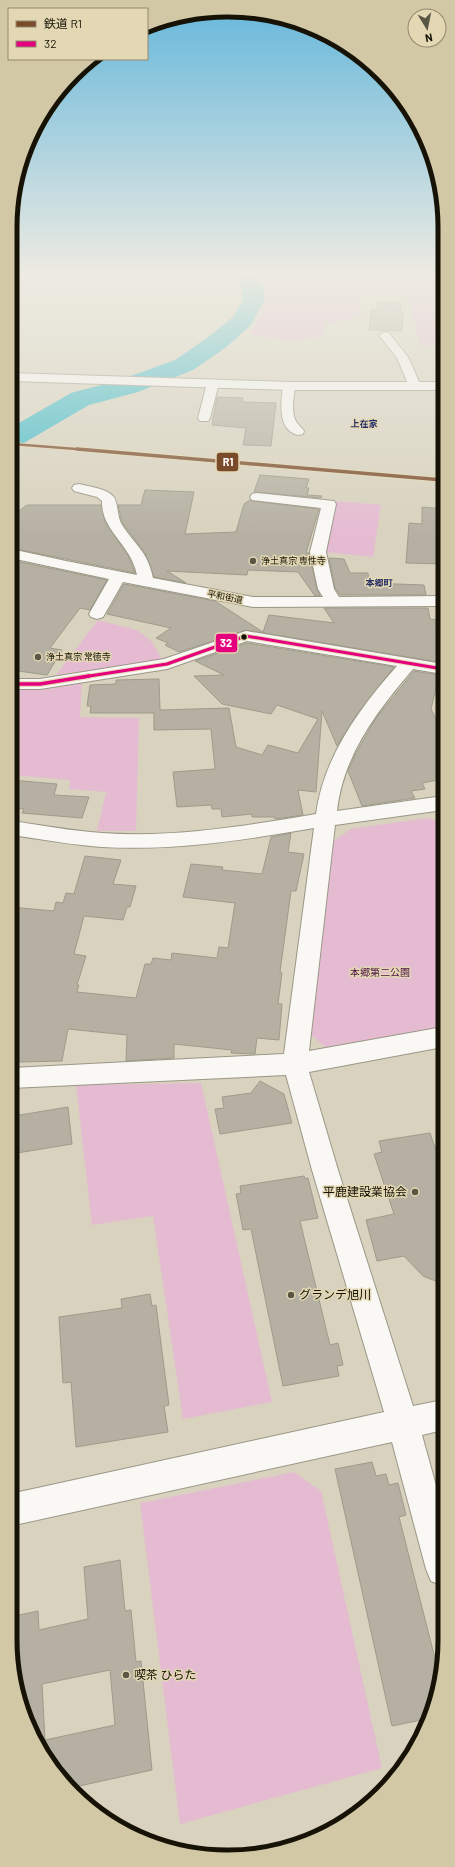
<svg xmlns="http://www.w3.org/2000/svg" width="455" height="1867" font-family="Barlow,'Noto Sans JP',sans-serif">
	<rect width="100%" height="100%" fill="#d8d2be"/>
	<g fill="#e5bbd2">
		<path d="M267,276H443V346L420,345L418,341L411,303L415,298L413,296L405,295L356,296L363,314C356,321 335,321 324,324C324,329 324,333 320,336C307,343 261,339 248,332C267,321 266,296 267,276Z"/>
		<path d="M335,501L381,505L373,557L324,552Z"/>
		<path d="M98,620L137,630L152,642L162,660L56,675Z"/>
		<path d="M82,683L80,717L139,718L136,831H97L106,792L69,789L70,780L11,775V739L17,713H11V690H42Z"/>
		<path d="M428,818L443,823V1027L325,1047L309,1033L331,843L351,829Z"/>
		<path d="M201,1083L272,1402L183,1419L153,1216L92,1225L76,1085Z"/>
		<path d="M294,1472L321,1491L382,1768L180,1824L140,1503Z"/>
	</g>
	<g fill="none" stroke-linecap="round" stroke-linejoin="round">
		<path fill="#42bbc8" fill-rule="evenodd" d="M233,276H256L264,287V301L250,326L225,348L193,370L138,392L89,405L22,444L12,446V427L71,393L120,380L175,360L207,338L233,317L242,301V288Z"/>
	</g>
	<g fill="#b5b0a1" stroke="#9f9b8b" fill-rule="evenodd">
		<path d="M378,302L401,303L400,311L403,312L402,331L369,330L371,310L377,311Z"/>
		<path d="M217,397L243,398L242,402L276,403L271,446L243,445L246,428L212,425Z"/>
		<path d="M260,475L309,479L306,488H309L307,495L322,496L321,498L254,492Z"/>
		<path d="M145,490L194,492L185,534L236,532L244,504L250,500L252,501L319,509L306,553H309L317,589L320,596H315L298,572L248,570L247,575L167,571L186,583L154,577L145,553L122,522L118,505H141Z"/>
		<path d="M27,505H101L105,522L128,555L135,573L11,548V517Z"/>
		<path d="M422,507L443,509V564L406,563L409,523L422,524Z"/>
		<path d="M329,558L344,559L350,573H368L369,583L424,585L426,595H340L335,588Z"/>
		<path d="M11,560L107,580L90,610L80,608L50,648L62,650L47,675L11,670Z"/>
		<path d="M124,584L215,601L263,632L269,615L334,623L324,608H428L430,619L436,620L438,662L246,630L179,652L165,645L168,643L156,638L171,628L107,614Z"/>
		<path d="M247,643L394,667L356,716L337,746L322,711L316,792L298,790L303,815L275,819V817H252V814L222,817L221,809H212L211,805L177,807L173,772L215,769L211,729L154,730V713H90L91,706H87L90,685L116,684V680L159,679L160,710L229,708L236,747L262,755L268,745L298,753L318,719L277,705L271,714L222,704L194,676L224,675L195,661Z"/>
		<path d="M414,671L439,675L431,709L443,733V779L422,783L425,789L411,791L415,798L362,806L348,771L356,753L376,718Z"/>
		<path d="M11,780L57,784L54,795L89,797L82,818L22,813L24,809L11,808Z"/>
		<path d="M291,833L288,852L304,854L296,891H291L280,972L282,973L278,1004H282L279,1040L257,1038L255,1054L231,1053L232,1050L174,1044V1058L126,1061L127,1035L68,1029L62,1061L22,1062L11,1061V907L54,911L56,902L63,903L66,893L74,894L85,856L121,860L113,884L136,886L130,907H127L123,920L84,916L74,954L86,956L77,985H79L77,992L136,998L145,964H151L153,958L171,960L172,953L217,958L219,947L228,948L235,903L183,897L191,864L223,867L222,870L262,874L271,837Z"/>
		<path d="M260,1081L284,1094L292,1123L220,1134L215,1109L224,1108L222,1097L251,1093Z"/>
		<path d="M68,1107L72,1144L17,1153L14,1116Z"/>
		<path d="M430,1133L443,1170V1284L423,1276L404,1256L377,1261L366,1220L394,1214L374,1154L382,1152L379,1141Z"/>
		<path d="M304,1176L305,1179L308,1178L318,1218L300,1221L330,1345L338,1343L343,1365L337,1366L339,1376L283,1386L251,1229L243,1230L236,1194L241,1193L240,1186Z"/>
		<path d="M150,1294L152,1306L156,1305L169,1405L164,1406L168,1432L76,1447L71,1382L63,1383L59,1317L122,1308L121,1299Z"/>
		<path d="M372,1462L376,1476L386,1474L389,1485L398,1483L406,1515L399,1517L440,1678L426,1719L392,1726L335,1469Z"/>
		<path d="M120,1560L125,1611L131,1610L136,1662L141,1661L152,1770L70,1788L64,1783L26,1723L10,1640V1617L38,1611L39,1630L88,1619L84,1567ZM110,1670L115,1725L45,1740L42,1684Z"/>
	</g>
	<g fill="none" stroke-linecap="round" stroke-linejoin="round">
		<g stroke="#9b9787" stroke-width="2">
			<g id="minor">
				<path d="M385,332L389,333L408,357L421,386L419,389L415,390L409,386L397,358L379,335Z"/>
				<path d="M213,379L219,383L210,418L208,421H200L198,418L207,383Z"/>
				<path d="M289,382L295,386C294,397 290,415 298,424C300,427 302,428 304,431L303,434L298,435C277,430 281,402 283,386Z"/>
				<path d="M79,484C90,487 105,488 113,496C118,501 117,515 121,523C134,545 147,549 153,578L253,597H323L318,589L310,552L321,508L252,500L250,497L252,494L257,493L334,501L336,504L326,552L334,589L339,597L443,596V606L253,607L123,582L103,617L97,619L91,617L89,614L109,579L11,558V549L66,561L137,575C131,544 101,531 102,501L97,497L74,491L72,488L74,485Z"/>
				<path d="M246,631L443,664V674L413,669C378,710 343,755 337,811L443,796V810L335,825L309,1051L443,1027V1047L309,1072L338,1170L413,1406L443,1400V1430L422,1435L443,1511V1586L431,1581L426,1569L392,1442L10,1526V1494L384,1412L312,1170L286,1075L11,1088V1068L284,1054L314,828C244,840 174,851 102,847C72,845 41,839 11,835V821C41,825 71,831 102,833C174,838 246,826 316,814C324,756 359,709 397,666L247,641L167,669L40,689H11V679H40L164,659Z"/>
			</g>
		</g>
		<g stroke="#9b9787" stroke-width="2">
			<path id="highway" d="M12,373L289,382H443V390H289L12,381Z"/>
		</g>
		<use href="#minor" fill="#f9f8f5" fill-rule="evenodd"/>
		<use href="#highway" fill="#f9f8f5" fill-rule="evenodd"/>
		<g stroke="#e3d8b3" stroke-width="5">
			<path id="bus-1-far1" d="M83,677L167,664L246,636L443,669"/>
		</g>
		<g stroke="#e3d8b3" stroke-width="6">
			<path id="bus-1" d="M11,684H40L89,676"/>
		</g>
		<use href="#bus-1-far1" stroke="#e5007d" stroke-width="3"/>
		<use href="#bus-1" stroke="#e5007d" stroke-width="3.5"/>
		<g stroke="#e3d8b3" stroke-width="4">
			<path id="rail-1-far1" d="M12,444L89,450"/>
		</g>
		<g stroke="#e3d8b3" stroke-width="5.5">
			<path id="rail-1" d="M77,449L443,480"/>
		</g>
		<use href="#rail-1-far1" stroke="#7a4b2a" stroke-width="2.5"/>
		<use href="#rail-1" stroke="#7a4b2a" stroke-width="3.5"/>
	</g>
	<linearGradient id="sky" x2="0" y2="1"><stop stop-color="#65b7db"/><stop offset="0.51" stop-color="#edebe2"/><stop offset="1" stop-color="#edebe2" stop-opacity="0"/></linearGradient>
	<rect width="455" height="538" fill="url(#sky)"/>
	<g fill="#5a5646" stroke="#e3d8b3" stroke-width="1.5">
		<circle cx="253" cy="561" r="4"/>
		<circle cx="38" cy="657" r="4"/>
		<circle cx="415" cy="1192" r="4"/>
		<circle cx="291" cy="1295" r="4"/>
		<circle cx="126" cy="1675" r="4"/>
	</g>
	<circle fill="#161306" stroke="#e3d8b3" stroke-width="1.5" cx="244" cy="637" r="3.5"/>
	<g text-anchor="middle" stroke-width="3" stroke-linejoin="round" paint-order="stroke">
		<g font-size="9" font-weight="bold" fill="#272f69" stroke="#e3d8b3">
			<text x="364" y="427">上在家</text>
			<text x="379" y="586">本郷町</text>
		</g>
		<g font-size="9" fill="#161306" stroke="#e3d8b3" text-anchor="start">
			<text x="261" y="564">浄土真宗 専性寺</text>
			<text x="46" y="660">浄土真宗 常徳寺</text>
		</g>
		<g font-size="9" fill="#161306" stroke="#e3d8b3">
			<text transform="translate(225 597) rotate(11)" y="3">平和街道</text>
		</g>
		<g font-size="10" fill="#4a0e42" stroke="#e3d8b3">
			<text x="380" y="976">本郷第二公園</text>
		</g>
		<g font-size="12" fill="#161306" stroke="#e3d8b3" text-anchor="start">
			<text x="407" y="1196" text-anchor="end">平鹿建設業協会</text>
			<text x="299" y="1299">グランデ旭川</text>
			<text x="134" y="1679">喫茶 ひらた</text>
		</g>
	</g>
	<path d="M0 0H455V1867H0ZM227 17H228A210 210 0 0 1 438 227V1640A210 210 0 0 1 228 1850H227A210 210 0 0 1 17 1640V227A210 210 0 0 1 227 17Z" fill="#d3c8a5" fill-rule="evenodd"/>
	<path fill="none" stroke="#161306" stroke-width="5" d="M227 17H228A210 210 0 0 1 438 227V1640A210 210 0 0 1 228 1850H227A210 210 0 0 1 17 1640V227A210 210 0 0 1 227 17Z"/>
	<g stroke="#e3d8b3" stroke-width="1.5">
		<rect x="216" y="452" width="23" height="20" rx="4" fill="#7a4b2a"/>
		<rect x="215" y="633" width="23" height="20" rx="4" fill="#e5007d"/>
	</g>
	<g font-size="11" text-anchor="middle" font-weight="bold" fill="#fff">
		<text x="228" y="466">R1</text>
		<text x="226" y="647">32</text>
	</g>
	<rect x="8" y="8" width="140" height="52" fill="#e3d8b3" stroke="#91896e"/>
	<rect x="16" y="21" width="20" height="6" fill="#7a4b2a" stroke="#91896e"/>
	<text x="44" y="28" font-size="12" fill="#161306">鉄道 R1</text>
	<rect x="16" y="41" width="20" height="6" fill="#e5007d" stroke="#91896e"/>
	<text x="44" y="48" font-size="12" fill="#161306">32</text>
	<g transform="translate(427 28) rotate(170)"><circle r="19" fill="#e3d8b3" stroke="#91896e"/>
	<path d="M0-3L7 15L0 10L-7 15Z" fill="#5a5646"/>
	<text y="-6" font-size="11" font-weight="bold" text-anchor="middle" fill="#161306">N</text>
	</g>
</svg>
